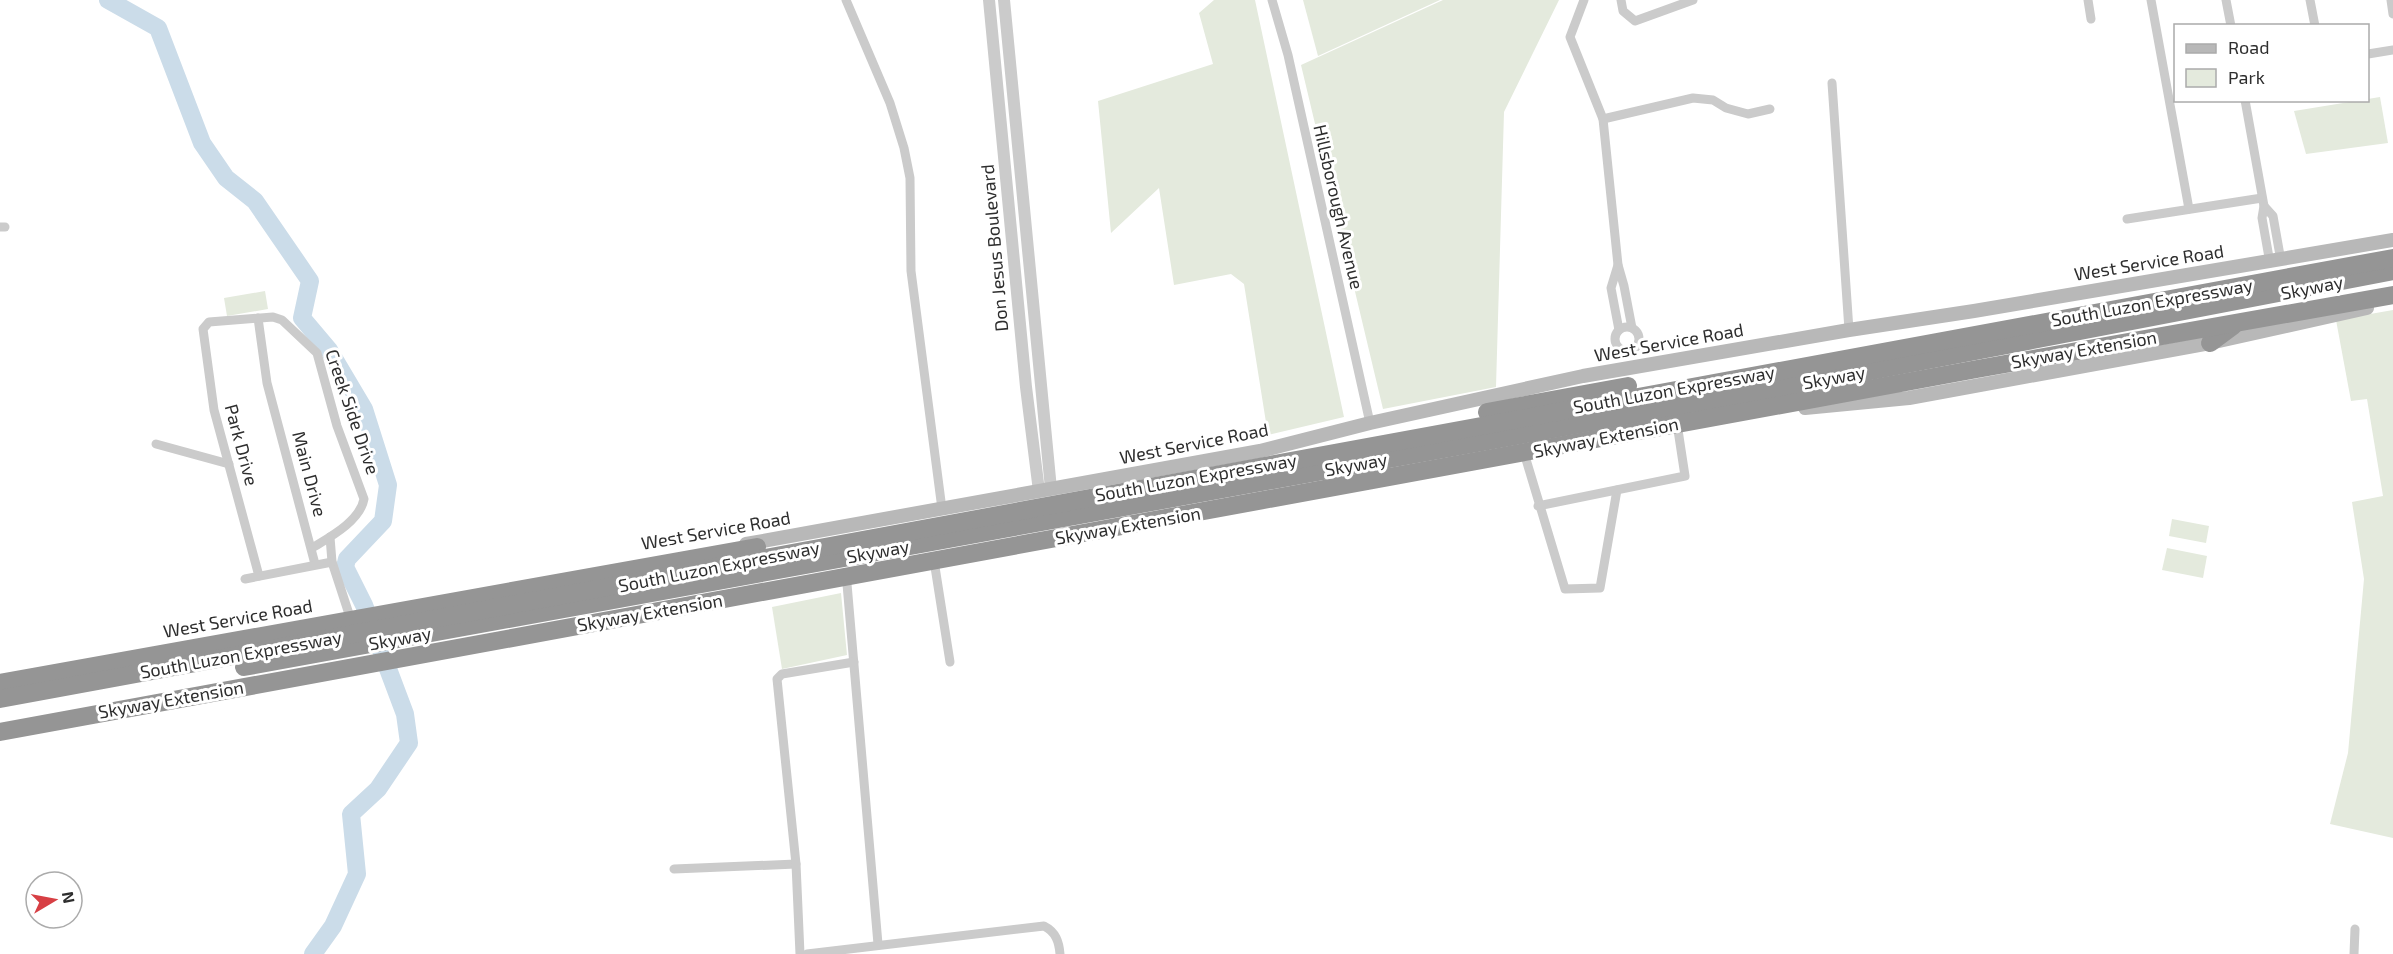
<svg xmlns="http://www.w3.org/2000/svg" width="2393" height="954" font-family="'Exo 2',sans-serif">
	<rect width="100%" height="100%" fill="#fff"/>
	<g fill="#e4eadd">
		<path d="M1214,0H1255L1344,417L1268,435L1244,284L1231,274L1174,285L1159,188L1111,233L1098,101L1213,64L1199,13Z"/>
		<path d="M1303,0H1440L1318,56Z"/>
		<path d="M1443,0H1559L1504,112L1496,387L1383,409L1301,65Z"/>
		<path d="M2380,97L2388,143L2306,154L2294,111Z"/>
		<path d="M265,291L268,309L227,316L224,298Z"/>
		<path d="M2393,310V838L2330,824L2348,753L2364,579L2352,502L2383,496L2367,399L2351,401L2336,320Z"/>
		<path d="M2172,519L2209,526L2206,543L2169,536Z"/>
		<path d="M2167,548L2207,556L2203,578L2162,570Z"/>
		<path d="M841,593L847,655L782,669L772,607Z"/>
	</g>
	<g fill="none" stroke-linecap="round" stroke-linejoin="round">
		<path stroke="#cbdce9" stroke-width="18" d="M108,0L158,28L202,143L226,178L255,201L310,281L302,318L329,350L364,409L388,485L383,521L347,559L345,567L364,605L405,714L409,743L378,789L351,814L357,874L333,926L313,954"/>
		<g stroke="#cbcbcb" stroke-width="9">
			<path d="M846,0L890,103L904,148L910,178L911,271L942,509"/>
			<path d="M1272,0L1288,55L1370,423"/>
			<path d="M1584,0L1570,37L1603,119L1618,265L1624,286L1632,328"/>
			<path d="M1621,0L1623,11L1635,21L1693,0"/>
			<path d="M2088,0L2091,19"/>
			<path d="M2151,0L2189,209"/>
			<path d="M2226,0L2231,26"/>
			<path d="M2310,0L2315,26"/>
			<path d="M2391,0L2393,14"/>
			<path d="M2368,54L2393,50"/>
			<path d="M1832,83L1849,330"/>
			<path d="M2245,100L2264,206L2262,218L2270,263"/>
			<path d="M1603,119L1693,98L1713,100L1726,108L1748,114L1770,109"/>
			<path d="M2264,206L2273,216L2281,261"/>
			<path d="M2127,219L2262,198"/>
			<path d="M0,227H5"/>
			<path d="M1618,265L1611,288L1619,330"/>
			<path d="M258,318L267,383L315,564"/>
			<circle cx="1627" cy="339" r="12"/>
			<path d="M156,444L229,464"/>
			<path d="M1525,456L1565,589L1600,588L1617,490"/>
			<path d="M1538,506L1685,476L1678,430"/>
			<path d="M330,537L332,562L350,617"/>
			<path d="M935,567L950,662"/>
			<path d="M259,576L214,410L203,329L209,322L273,317L282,320L317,353L337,426L364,499C360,521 330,537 312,548"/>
			<path d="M245,579L332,562"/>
			<path d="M847,584L878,944"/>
			<path d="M674,869L796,864"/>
			<path d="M800,954L796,864L777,679L782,674L854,662"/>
			<path d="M807,954L1044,926C1056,932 1059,942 1060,954"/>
			<path d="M2354,954L2355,929"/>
		</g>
		<g stroke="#cbcbcb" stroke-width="12">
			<path d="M989,0L1026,387L1039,491"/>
			<path d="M1004,0L1051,489"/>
		</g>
		<g stroke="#b8b8b8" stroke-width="14">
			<path d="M1805,408L1909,398L2210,343L2367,308"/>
			<path d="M746,544L1260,451L1370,423L1583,376L1849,330L1974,311L2393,240"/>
		</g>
		<g stroke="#959595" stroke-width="18">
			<path d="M2210,343L2233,326"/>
			<path d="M1487,412L1628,386"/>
			<path d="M244,667L1829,379L2393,271"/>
			<path d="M0,683L757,547"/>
			<path d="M0,699L2393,258"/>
			<path d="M0,732L1977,369L2393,295"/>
		</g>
	</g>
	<g text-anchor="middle" stroke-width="6" stroke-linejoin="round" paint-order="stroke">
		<g font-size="18" fill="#2e2e2e" stroke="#fff">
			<text transform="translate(1338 207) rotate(77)" y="6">Hillsborough Avenue</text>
			<text transform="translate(995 248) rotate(-95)" y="6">Don Jesus Boulevard</text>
			<text transform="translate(2149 263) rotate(-9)" y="6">West Service Road</text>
			<text transform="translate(2312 288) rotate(-11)" y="6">Skyway</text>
			<text transform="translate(2152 303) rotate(-10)" y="6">South Luzon Expressway</text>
			<text transform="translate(1669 343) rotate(-10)" y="6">West Service Road</text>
			<text transform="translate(2084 350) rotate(-10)" y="6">Skyway Extension</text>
			<text transform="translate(1834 378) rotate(-10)" y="6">Skyway</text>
			<text transform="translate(1674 390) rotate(-10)" y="6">South Luzon Expressway</text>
			<text transform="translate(352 412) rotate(71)" y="6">Creek Side Drive</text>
			<text transform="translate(1606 438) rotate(-11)" y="6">Skyway Extension</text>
			<text transform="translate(1194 444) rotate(-11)" y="6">West Service Road</text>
			<text transform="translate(241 445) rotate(75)" y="6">Park Drive</text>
			<text transform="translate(1356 465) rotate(-10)" y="6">Skyway</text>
			<text transform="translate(309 474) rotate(75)" y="6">Main Drive</text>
			<text transform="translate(1196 478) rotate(-10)" y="6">South Luzon Expressway</text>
			<text transform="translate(1128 526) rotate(-10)" y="6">Skyway Extension</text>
			<text transform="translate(716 531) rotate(-10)" y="6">West Service Road</text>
			<text transform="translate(878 552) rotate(-10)" y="6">Skyway</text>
			<text transform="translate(719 567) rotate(-11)" y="6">South Luzon Expressway</text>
			<text transform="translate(650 613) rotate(-10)" y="6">Skyway Extension</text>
			<text transform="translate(238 619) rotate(-10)" y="6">West Service Road</text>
			<text transform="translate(400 639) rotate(-10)" y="6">Skyway</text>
			<text transform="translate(241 655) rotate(-10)" y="6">South Luzon Expressway</text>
			<text transform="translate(171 700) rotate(-10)" y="6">Skyway Extension</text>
		</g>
	</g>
	<rect x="2174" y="24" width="195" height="78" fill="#ffffff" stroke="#ababab" stroke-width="1.5"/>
	<rect x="2186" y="44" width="30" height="9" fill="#b8b8b8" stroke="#ababab" stroke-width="1.5"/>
	<text x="2228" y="54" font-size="18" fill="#2e2e2e">Road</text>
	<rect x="2186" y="69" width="30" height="18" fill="#e4eadd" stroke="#ababab" stroke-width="1.5"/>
	<text x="2228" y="84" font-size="18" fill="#2e2e2e">Park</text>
	<g transform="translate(54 900) rotate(80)"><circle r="28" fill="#ffffff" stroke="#ababab" stroke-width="1.5"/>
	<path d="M0-4.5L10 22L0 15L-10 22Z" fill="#d73f44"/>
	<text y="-9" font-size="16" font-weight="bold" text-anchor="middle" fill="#2e2e2e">N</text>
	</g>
</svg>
